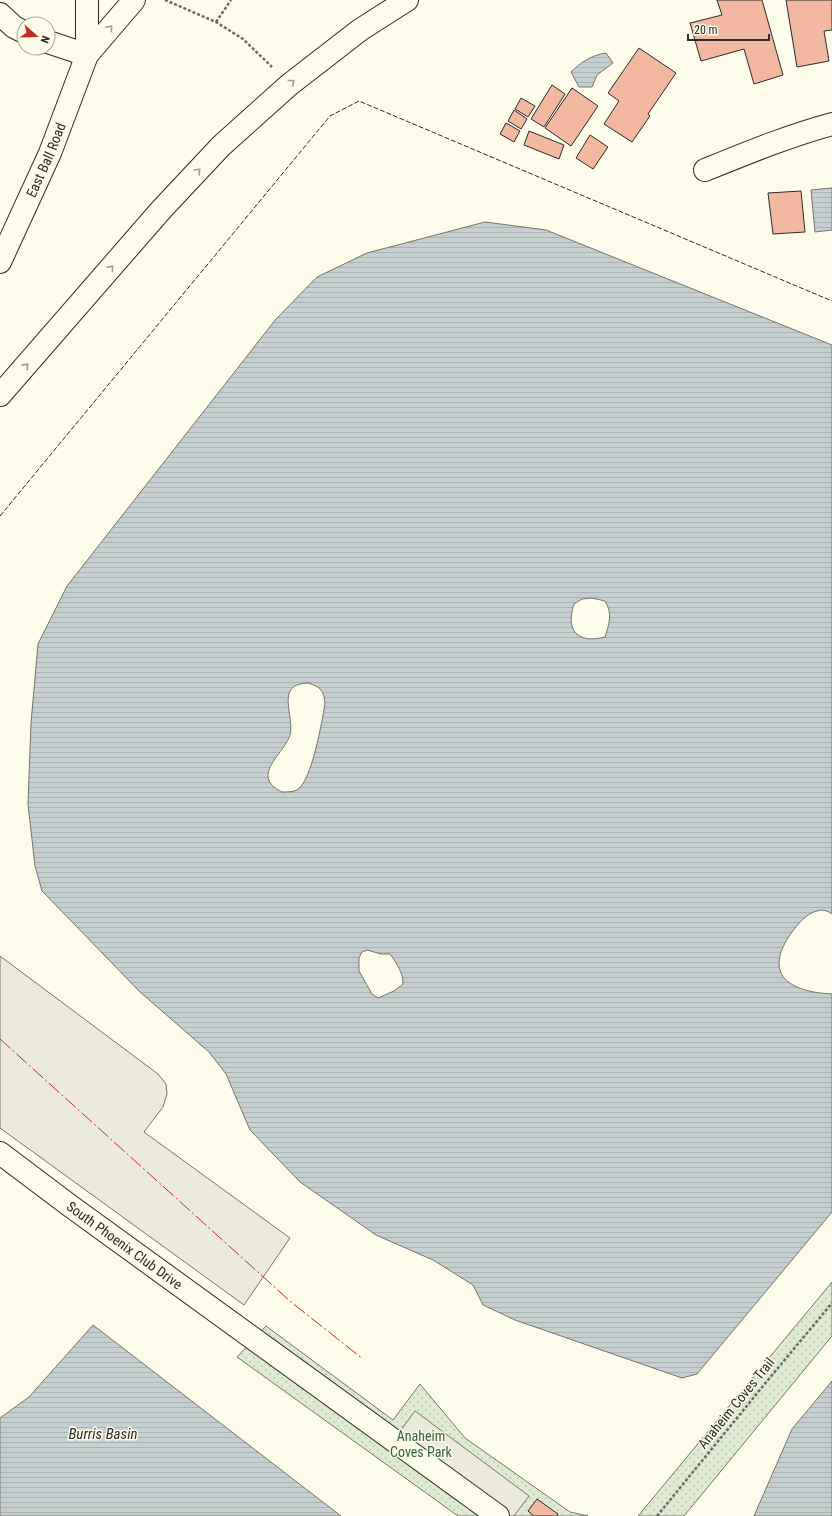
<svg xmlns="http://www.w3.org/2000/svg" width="832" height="1516" font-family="'Roboto Condensed',sans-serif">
	<defs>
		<pattern id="grass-dots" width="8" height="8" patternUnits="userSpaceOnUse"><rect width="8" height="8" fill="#deebd1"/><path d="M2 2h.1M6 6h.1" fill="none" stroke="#bfcab4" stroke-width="1.8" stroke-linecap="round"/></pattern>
		<pattern id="water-rules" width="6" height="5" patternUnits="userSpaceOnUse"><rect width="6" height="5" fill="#c7d0d0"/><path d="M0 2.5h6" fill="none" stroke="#abb3b3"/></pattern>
	</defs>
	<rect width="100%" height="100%" fill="#fdfbea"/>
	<g fill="url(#grass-dots)" stroke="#74746e">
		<path d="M832,1282V1336L684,1516H638Z"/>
		<path d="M266,1326L393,1420L420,1384L465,1438L570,1512L588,1516H458L237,1357Z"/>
	</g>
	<g fill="#eceadb" stroke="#74746e">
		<path d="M0,956L158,1074L166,1084L167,1094L163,1107L144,1132L290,1238L244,1305L0,1128Z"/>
		<path d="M415,1411L529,1496L514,1516H482L389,1446Z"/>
	</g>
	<g fill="url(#water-rules)" stroke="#74746e" fill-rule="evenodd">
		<path d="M606,53L613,63L597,75L592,87H579L571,72C581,62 592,55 606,53Z"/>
		<path d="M832,188V230L815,232L811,190Z"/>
		<path d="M485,222L546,230L832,345V914C828,911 823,909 817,911C807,913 798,924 792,932C761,975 790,992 832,994V1212L697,1374L682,1378L515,1320L483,1305L473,1285L433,1260L376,1235L300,1182L250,1130L226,1074L209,1052L140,992L42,891L35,866L28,804L31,723L38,644L67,586L276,319L317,277L367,253ZM592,598L605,601C613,614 609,624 605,637C578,644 565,631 574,604L582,599ZM308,683C321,687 324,691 325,704C322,721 312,781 297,790C293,792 286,792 282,792C249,776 284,754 290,735C295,716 274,684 308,683ZM367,950L381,954H390C397,964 403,972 403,984L394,991L378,998L372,994L359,971V958L362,952Z"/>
		<path d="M93,1325L341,1516H0V1418L29,1397Z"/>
		<path d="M832,1381V1516H754L792,1429Z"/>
	</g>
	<g fill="#f2b8a0" stroke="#2b2b2b">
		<path d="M717,0H762L783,75L754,84L744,49L701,61L690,23L722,15Z"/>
		<path d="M786,0H832V30L824,31L829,61L797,67Z"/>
		<path d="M639,48L676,73L648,114L650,116L632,142L604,124L619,101L608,93Z"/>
		<path d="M552,85L565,94L544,127L531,119Z"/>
		<path d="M572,88L598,106L571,146L545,128Z"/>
		<path d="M521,98L535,106L528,117L515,109Z"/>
		<path d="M514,110L527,119L521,129L508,121Z"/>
		<path d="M506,123L520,131L514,142L500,134Z"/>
		<path d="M529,131L564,145L559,159L524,145Z"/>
		<path d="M590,135L608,147L593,169L576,158Z"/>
		<path d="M801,191L805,232L773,234L768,193Z"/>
		<path d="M537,1499L558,1514L557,1516H534L528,1511Z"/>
	</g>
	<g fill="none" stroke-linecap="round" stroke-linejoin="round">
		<g stroke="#2b2b2b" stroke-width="24">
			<g id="minor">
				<path d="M705,170C747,153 788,136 832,124"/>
				<path id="s1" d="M0,1153L69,1205L498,1516"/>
			</g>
		</g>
		<g stroke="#2b2b2b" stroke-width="24">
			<g id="major">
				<path d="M87,0V55"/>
				<path id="s2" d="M0,262L50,153L87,55L134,0"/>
			</g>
		</g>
		<g stroke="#2b2b2b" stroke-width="24">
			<g id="highway">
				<path d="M0,14L14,27L24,32"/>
				<path d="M48,42L87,55"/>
				<path d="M0,395L161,210L221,146L289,85L360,30L407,0"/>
			</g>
		</g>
		<g stroke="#6a6964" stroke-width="2.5" stroke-dasharray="3 2" stroke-linecap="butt">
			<path d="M165,0L216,22L243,39L272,67"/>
			<path d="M216,22L231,0"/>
			<path d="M657,1516L768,1380L832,1303"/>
		</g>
		<use href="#minor" stroke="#fdfbea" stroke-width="22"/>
		<use href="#major" stroke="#fdfbea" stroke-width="22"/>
		<use href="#highway" stroke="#fdfbea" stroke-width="22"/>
		<path stroke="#2b2b2b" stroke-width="1" stroke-dasharray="5 2" stroke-linecap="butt" d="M0,516L330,116L359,101L832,301"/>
		<path stroke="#c62828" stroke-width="1" stroke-dasharray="14 3 2 3" stroke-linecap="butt" d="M0,1039L291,1302L363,1359"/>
	</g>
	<defs><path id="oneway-chevron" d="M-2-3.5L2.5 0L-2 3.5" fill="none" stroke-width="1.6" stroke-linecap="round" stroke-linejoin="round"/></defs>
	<g stroke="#9e9d94">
		<use href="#oneway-chevron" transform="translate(110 28) rotate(-50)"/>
		<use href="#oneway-chevron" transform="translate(292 82) rotate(-39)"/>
		<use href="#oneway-chevron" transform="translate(198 171) rotate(-47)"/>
		<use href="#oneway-chevron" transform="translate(111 268) rotate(-49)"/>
		<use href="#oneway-chevron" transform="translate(26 366) rotate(-48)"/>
	</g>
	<g text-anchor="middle" stroke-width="3" stroke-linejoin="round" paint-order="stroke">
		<g font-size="14" fill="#2b2b2b" stroke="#fdfbea">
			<text dy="5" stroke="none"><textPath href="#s2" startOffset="112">East Ball Road</textPath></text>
			<text dy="5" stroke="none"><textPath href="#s1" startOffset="155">South Phoenix Club Drive</textPath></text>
			<text transform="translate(736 1403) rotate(-51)" y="5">Anaheim Coves Trail</text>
		</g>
		<g font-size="14" fill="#34623c" stroke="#fdfbea">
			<text x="421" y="1441">Anaheim<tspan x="421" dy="16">Coves Park</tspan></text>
		</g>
		<g font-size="15" font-style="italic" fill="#2b2b2b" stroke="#fdfbea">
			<text x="103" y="1439">Burris Basin</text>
		</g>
	</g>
	<g transform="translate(36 36) rotate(110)"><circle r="19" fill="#fdfbea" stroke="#a9a89e"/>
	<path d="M0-3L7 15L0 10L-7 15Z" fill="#c62828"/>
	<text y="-6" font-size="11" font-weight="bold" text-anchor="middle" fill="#2b2b2b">N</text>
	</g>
	<path d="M688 34v6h81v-6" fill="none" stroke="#2b2b2b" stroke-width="2"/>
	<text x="694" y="34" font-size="12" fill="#2b2b2b" stroke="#fdfbea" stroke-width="3" paint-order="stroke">20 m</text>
</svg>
